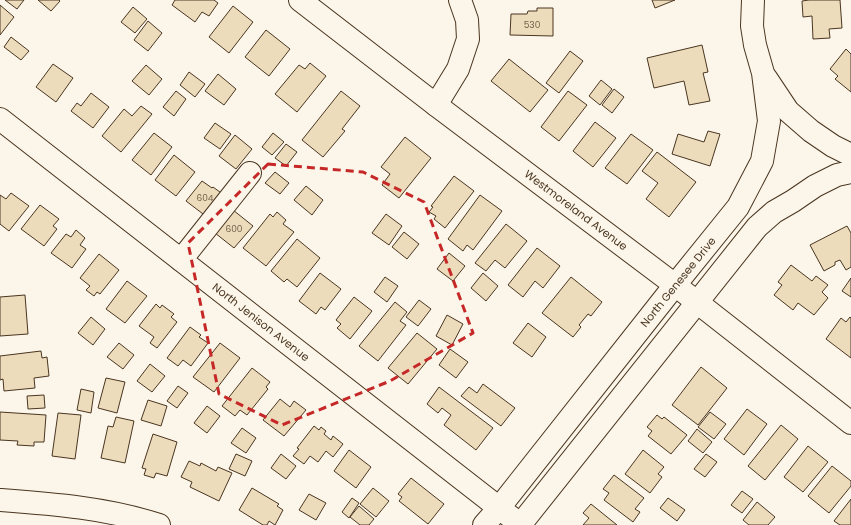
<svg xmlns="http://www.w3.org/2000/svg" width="851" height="525" font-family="Poppins,sans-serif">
	<rect width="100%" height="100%" fill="#fbf6e9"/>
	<g fill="#ecdcbc" stroke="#4a3520">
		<path d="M5,0H24L17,9Z"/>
		<path d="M38,0H59L60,1L51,11Z"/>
		<path d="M175,0H214L218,3L209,16L202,12L195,22L172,5Z"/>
		<path d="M652,0H675L655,8Z"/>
		<path d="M809,0H840L842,28L829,29L830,38L813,39L812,16L803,17L802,1Z"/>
		<path d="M0,5L14,17L0,35Z"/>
		<path d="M233,6L253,22L229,53L209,37Z"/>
		<path d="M133,7L147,19L135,33L121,22Z"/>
		<path d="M537,8H553V36L510,35L511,14H527L528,11H537Z"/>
		<path d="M148,21L162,33L148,51L134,40Z"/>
		<path d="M266,30L290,49L269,76L245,57Z"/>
		<path d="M11,37L29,51L21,60L4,47Z"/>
		<path d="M702,45L708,72L703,73L710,101L689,105L684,81L654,88L647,58Z"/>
		<path d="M846,49L851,54V92L835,79L838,76L830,69Z"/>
		<path d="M570,51L583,61L559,93L546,83Z"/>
		<path d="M509,59L548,90L530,112L491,81Z"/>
		<path d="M310,63L326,76L297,112L275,94L299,65L305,69Z"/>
		<path d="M53,64L73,78L56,102L36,87Z"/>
		<path d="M146,65L162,79L149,95L132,81Z"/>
		<path d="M189,72L205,84L195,97L180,85Z"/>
		<path d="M218,74L236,89L224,105L205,91Z"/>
		<path d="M601,80L612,89L600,105L589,96Z"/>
		<path d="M614,89L624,97L612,113L602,105Z"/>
		<path d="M176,91L186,99L174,116L163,107Z"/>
		<path d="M341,91L360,106L342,129L345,131L323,157L302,140Z"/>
		<path d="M568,91L587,105L559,141L541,127Z"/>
		<path d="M91,93L109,107L93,128L71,111L77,103L81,106Z"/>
		<path d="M141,106L152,114L121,152L102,136L124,109L132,116Z"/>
		<path d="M595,122L616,138L593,167L573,151Z"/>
		<path d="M215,123L231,134L220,149L204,138Z"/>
		<path d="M708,131L720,134L710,166L672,154L678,134L704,142Z"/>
		<path d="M154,133L172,147L151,175L132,160Z"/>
		<path d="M273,133L284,142L272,155L262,147Z"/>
		<path d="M631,134L653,150L627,184L605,168Z"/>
		<path d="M235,135L252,149L236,169L219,156Z"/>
		<path d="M405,137L431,158L399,198L382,185L390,174L381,167Z"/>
		<path d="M286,144L297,152L286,166L275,158Z"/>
		<path d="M657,152L696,182L669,217L646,199L658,183L642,171Z"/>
		<path d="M174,155L195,172L176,196L155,180Z"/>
		<path d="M275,172L289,183L280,194L265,183Z"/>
		<path d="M454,176L474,191L445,228L434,219L436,216L429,212L433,207L431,206Z"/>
		<path d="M202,181L212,188L213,187L224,195L207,217L186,201Z"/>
		<path d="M306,186L323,200L312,215L294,200Z"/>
		<path d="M11,193L29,206L9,231L0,224V195L6,199Z"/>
		<path d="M480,195L502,211L473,250L467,245L463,251L448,239Z"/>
		<path d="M40,205L59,219L53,226L57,229L44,246L21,229Z"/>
		<path d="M233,210L253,226L234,248L215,233Z"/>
		<path d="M277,212L286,220L283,224L294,232L266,266L243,248L270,214L273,217Z"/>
		<path d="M386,214L402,226L389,245L372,233Z"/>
		<path d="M506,224L527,241L505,268L495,260L486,271L475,263Z"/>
		<path d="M847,226L851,233V267L846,270L840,260L835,262V265L824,271L810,245Z"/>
		<path d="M76,230L85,238L80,245L86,249L72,268L51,253L66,234L71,237Z"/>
		<path d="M404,232L419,244L407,259L392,247Z"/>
		<path d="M297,239L320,258L297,287L287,279L284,282L271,271Z"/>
		<path d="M537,248L560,266L543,288L535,281L523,297L508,285Z"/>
		<path d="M449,253L465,266L453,281L437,269Z"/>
		<path d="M99,254L119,270L100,294L97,292L94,296L86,290L90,286L80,278Z"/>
		<path d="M791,265L812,281L816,276L828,285L822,292L828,298L814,315L798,303L793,310L774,295L782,285L778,282Z"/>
		<path d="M320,273L341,289L325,310L321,307L316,314L299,301Z"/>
		<path d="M483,273L498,286L486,301L471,288Z"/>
		<path d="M385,277L398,286L387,302L374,292Z"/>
		<path d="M571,277L602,302L591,316L588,314L579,325L581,327L573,337L542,313Z"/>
		<path d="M851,278V297L842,291Z"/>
		<path d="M127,281L147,296L125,323L106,309Z"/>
		<path d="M25,295L28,334L0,336V297Z"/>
		<path d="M354,297L372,311L350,339L337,328L341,324L336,320Z"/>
		<path d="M419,300L431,309L418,326L406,317Z"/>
		<path d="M395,302L407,312L400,321L406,325L378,361L359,346Z"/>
		<path d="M156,304L160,308L162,305L174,314L171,317L177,322L157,348L150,343L154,337L139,326Z"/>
		<path d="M447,315L463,324L452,345L436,336Z"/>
		<path d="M91,317L105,329L93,345L78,333Z"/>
		<path d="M850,317L851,318V358L826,339L841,318L846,322Z"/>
		<path d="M528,323L546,337L532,357L513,343Z"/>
		<path d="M190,327L201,335L199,337L208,343L191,366L183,360L178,366L167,358Z"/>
		<path d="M417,333L437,349L408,384L388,368Z"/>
		<path d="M119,343L134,355L123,369L107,357Z"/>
		<path d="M220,343L240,358L214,392L193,377Z"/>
		<path d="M450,349L468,362L456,378L439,365Z"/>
		<path d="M41,351L42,358L47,357L49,376L34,378L35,388L4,391L3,379L0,380V356Z"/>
		<path d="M150,364L165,376L152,392L137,381Z"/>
		<path d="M701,367L727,388L698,425L672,405Z"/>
		<path d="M252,368L270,382L266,387L268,389L247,415L240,410L235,416L222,406Z"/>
		<path d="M106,378L125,382L117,413L98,408Z"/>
		<path d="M483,384L515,408L501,426L461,396L469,387L477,393Z"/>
		<path d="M178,386L188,393L177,408L167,401Z"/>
		<path d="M439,387L493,428L476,450L444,425L451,415L442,408L438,413L427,404Z"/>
		<path d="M81,389L94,392L91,413L77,410Z"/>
		<path d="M44,395L45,408L28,409L27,396Z"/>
		<path d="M280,399L290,407L294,401L306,410L284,436L263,420Z"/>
		<path d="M148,400L167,406L161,426L141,420Z"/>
		<path d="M207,406L220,416L207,433L194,423Z"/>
		<path d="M747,409L767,424L744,455L724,439Z"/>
		<path d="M0,412L46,415L44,442H34V446L17,445L18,441L0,440Z"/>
		<path d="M710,412L726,424L714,439L698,427Z"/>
		<path d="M58,413L81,415L75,459L52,456Z"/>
		<path d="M657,415L662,419L664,417L687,435L671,454L648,436L652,431L647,427Z"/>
		<path d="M116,417L134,421L125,463L101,458L108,426L113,427Z"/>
		<path d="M781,425L798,439L765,480L748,466Z"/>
		<path d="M314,426L319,430L321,427L326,431L324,434L331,440L333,436L343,444L333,457L326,451L318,462L310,456L304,464L293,456L299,449L297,448Z"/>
		<path d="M242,428L256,438L246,453L231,443Z"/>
		<path d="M697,429L712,442L703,453L688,441Z"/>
		<path d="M153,434L177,442L167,476L156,473L154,478L144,475L146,469L142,468Z"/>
		<path d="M808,446L828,462L803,492L784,477Z"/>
		<path d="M349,450L371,467L356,488L334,471Z"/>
		<path d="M643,450L664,467L658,474L662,477L650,493L625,474Z"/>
		<path d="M236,454L252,461L245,476L229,469Z"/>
		<path d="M281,454L296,466L286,479L271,468Z"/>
		<path d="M706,454L717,462L705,477L694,469Z"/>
		<path d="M189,461L200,466L201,463L216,471L218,467L232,473L219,501L190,487L192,482L181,477Z"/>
		<path d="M832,466L851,481V486L829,513L808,496Z"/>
		<path d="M614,475L644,498L635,509L640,512L633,522L604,500L609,493L603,489Z"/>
		<path d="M411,478L444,504L428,524L399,501L402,497L398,494Z"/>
		<path d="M252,488L279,504L277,506L283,510L275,525L269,521L267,525H263L239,510Z"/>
		<path d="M373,488L389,501L376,517L360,504Z"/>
		<path d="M742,491L753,499L742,513L731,505Z"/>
		<path d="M309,494L326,503L316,520L299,510Z"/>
		<path d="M352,498L359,503L349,518L342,512Z"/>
		<path d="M668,498L685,510L677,521L660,508Z"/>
		<path d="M851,499V525H840L834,521Z"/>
		<path d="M757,502L775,517L768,525H749L743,520Z"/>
		<path d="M591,504L617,525H583L589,518L583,513Z"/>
		<path d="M359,506L374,519L369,525H360L350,517Z"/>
	</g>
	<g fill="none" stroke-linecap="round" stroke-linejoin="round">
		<g stroke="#4a3520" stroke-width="24">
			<g id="minor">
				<path d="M300,0L436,105L675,285L851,423"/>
				<path d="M766,78L788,111L811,131L833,146L851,155"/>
				<path d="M436,105L458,69L468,39L467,20L460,0"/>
				<path d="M0,119L521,525"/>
				<path d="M181,260L250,173"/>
				<path d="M0,500C53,504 107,508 159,525"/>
				<path d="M484,525L499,508L675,285L738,207L762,161L769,121L763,73L755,45L752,26L753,0"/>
				<path d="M520,525L757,227L774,212L793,201L815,186L837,175L851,172"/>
			</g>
		</g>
		<use href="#minor" stroke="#fbf6e9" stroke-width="22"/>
	</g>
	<path fill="none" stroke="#c62828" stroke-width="3" stroke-dasharray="8 5" stroke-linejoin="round" d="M268,164L363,172L424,202L473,333L390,381L282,425L219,394L188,243Z"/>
	<g text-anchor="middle" stroke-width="3" stroke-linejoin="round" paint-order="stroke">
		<g font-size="9" fill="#725f47">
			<text x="532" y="28">530</text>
			<text x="205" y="201">604</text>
			<text x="234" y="232">600</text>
		</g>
		<g font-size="11" fill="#4a3520" stroke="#fbf6e9">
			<text transform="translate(576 210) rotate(37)" y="4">Westmoreland Avenue</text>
			<text transform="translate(678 282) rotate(-51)" y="4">North Genesee Drive</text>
			<text transform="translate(261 322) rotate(38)" y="4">North Jenison Avenue</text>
		</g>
	</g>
</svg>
